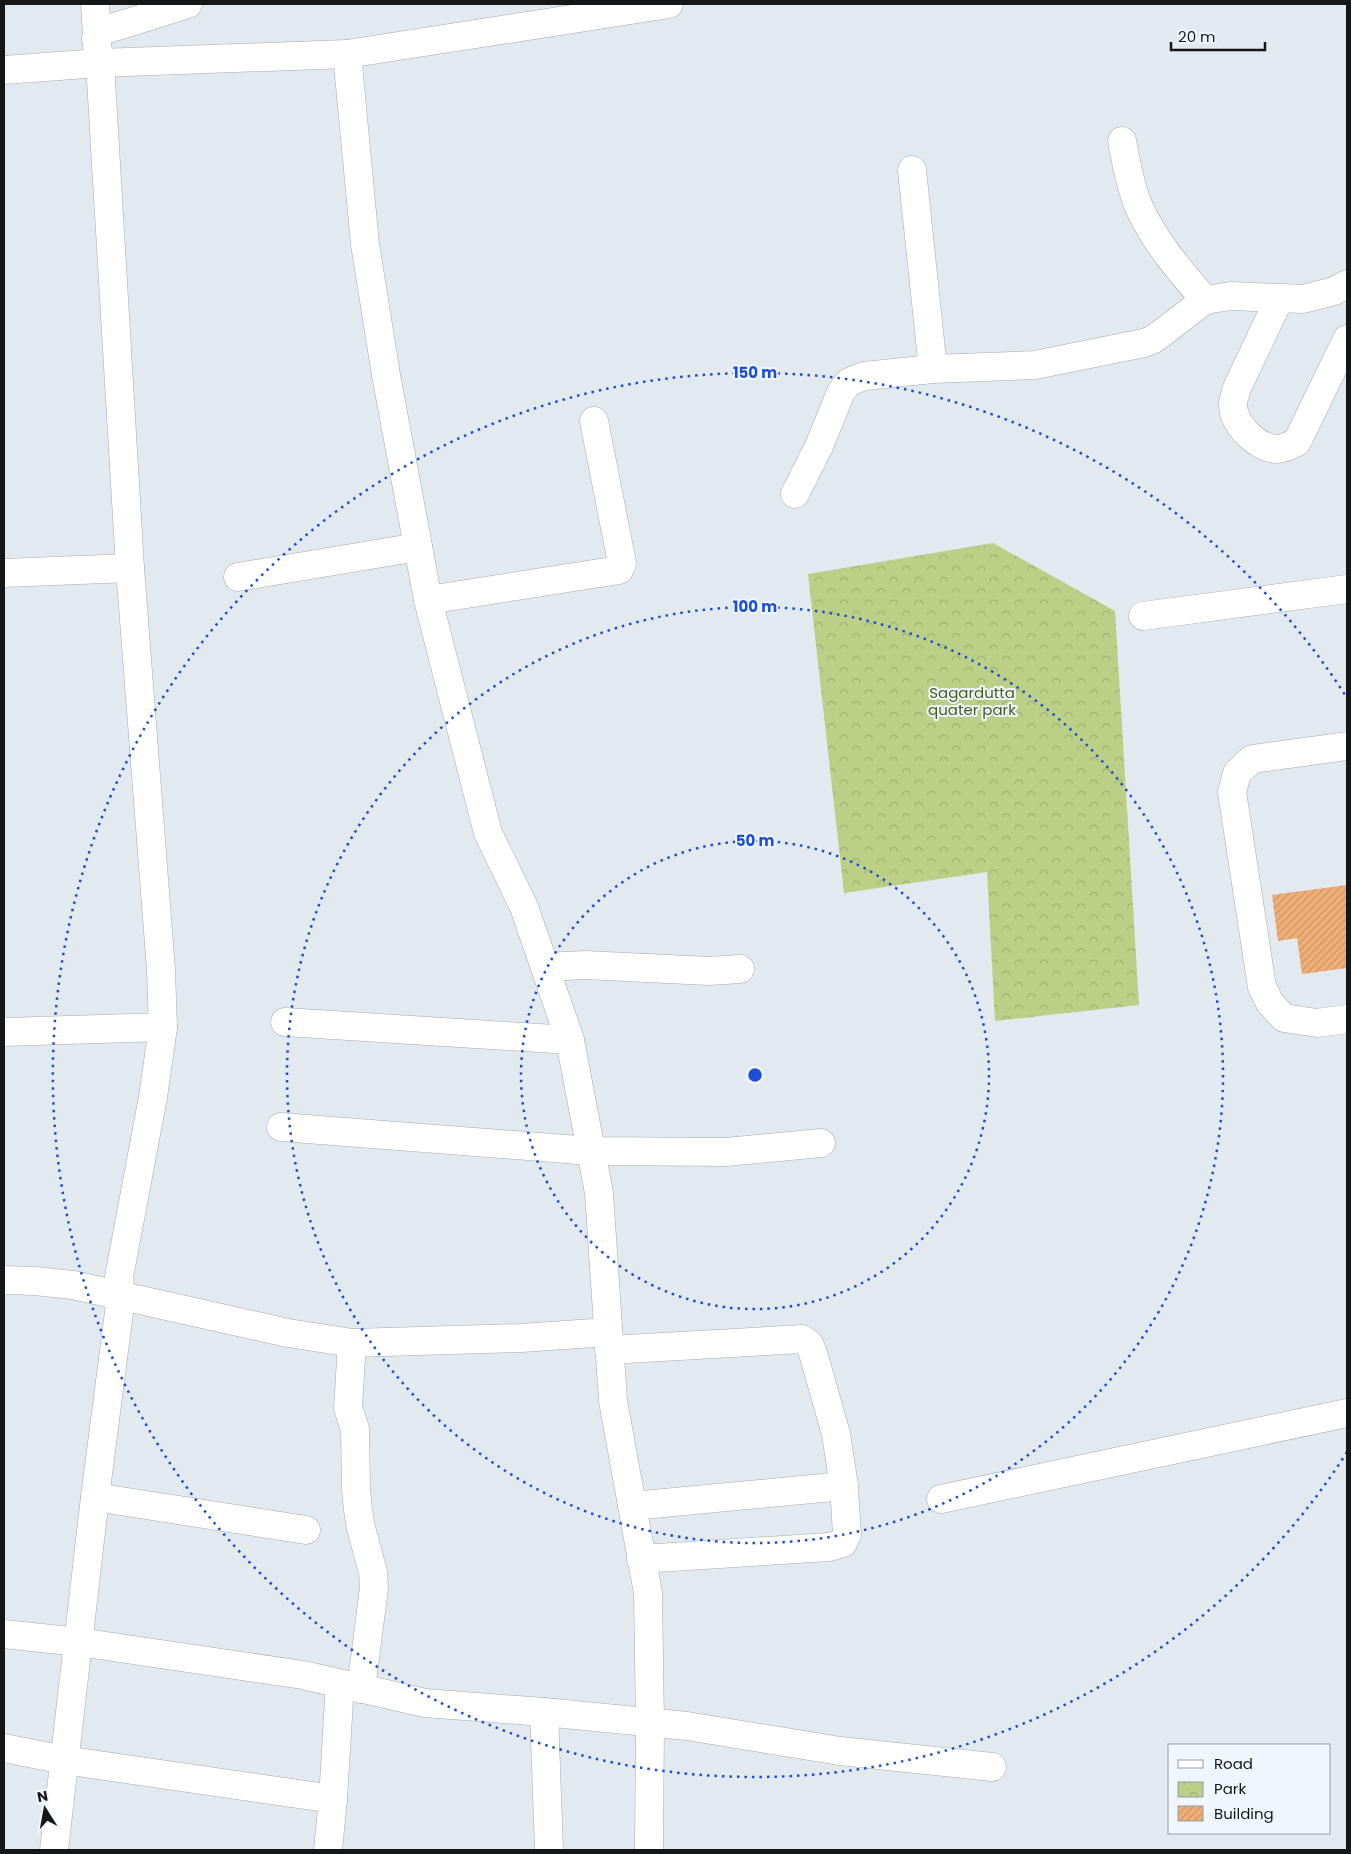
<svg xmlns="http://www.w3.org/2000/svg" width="1351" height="1854" font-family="Poppins,sans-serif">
	<defs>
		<pattern id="park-crowns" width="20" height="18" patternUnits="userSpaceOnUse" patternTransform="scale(1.25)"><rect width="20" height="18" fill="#bccf86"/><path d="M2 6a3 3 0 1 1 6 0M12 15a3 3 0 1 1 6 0" fill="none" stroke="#a1b173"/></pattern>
		<pattern id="building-hatch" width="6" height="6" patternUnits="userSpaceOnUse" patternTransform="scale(1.25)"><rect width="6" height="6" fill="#edaf75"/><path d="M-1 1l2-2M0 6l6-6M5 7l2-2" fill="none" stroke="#ca9664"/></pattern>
	</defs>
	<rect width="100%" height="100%" fill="#e2e9ef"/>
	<path fill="url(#park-crowns)" d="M993,543L1115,611L1139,1005L995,1021L987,872L844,893L808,574Z"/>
	<path fill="url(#building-hatch)" d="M1347,885V968L1302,974L1297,938L1278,941L1272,895Z"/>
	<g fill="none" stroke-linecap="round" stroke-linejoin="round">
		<g stroke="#a4aab0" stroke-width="29">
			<g id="minor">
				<path d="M95,4L97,34"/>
				<path d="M347,54L365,244L386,375L428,600L488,833L524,907L570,1040L599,1193L613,1401L648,1593L650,1723L649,1850"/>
				<path d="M4,70L100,63L347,54L669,4"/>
				<path d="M1122,141C1126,162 1130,185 1138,205C1154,241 1179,270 1205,300"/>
				<path d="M912,170L933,369"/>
				<path d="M1279,299L1237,388C1236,393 1233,399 1233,404C1233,425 1258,449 1278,449C1285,448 1291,445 1297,442L1347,339"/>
				<path d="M795,494L819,446L841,392L849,382L864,376L933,369L1035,365L1144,343L1154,339L1205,300L1231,296L1303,299L1334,291L1347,284"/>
				<path d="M4,573L130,568"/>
				<path d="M238,577L418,547"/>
				<path d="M428,600L619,570L622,563L594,421"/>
				<path d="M1143,616L1347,589"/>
				<path d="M1347,746L1252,759L1237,773L1232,792L1262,987L1270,1003L1284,1018L1317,1023L1347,1019"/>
				<path d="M545,967L585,965L709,971L740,969"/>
				<path d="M285,1022L570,1040"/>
				<path d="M4,1032L163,1027"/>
				<path d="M281,1127L591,1151L726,1152L821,1143"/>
				<path d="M4,1280L35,1281L73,1285L288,1333L352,1343L521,1338L608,1332"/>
				<path d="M352,1343L348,1408L355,1429L356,1489L358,1510L361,1528L373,1572L374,1588L361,1689"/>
				<path d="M609,1350L802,1339L809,1344L813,1353L836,1434L844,1486L847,1534L843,1543L829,1547L641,1559"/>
				<path d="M95,1497L306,1530"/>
				<path d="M941,1499L1347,1413"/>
				<path d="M632,1506L844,1486"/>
				<path d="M4,1634L79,1642L303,1675L425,1703L544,1712L687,1726L840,1751L992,1767"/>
				<path d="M544,1712L549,1850"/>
				<path d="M4,1748L64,1760L333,1799"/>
				<path d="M54,1850L95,1497L121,1297L119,1277L153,1097L163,1027L161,970L130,568L100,63L96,39L97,34L102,31L188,4"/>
				<path d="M328,1850L333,1799L340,1684"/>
			</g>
		</g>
		<use href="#minor" stroke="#fff" stroke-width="28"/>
	</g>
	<g fill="none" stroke="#1d4ed8" stroke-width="2.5" stroke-dasharray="2.5 5">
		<circle cx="755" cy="1075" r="234"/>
		<circle cx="755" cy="1075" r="468"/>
		<path d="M1347 1452A702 702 0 1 1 1347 698"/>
	</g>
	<g text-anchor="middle" stroke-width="4" stroke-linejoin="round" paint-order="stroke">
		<g font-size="15" fill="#4d5921" stroke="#f0f6fd">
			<text x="972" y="698">Sagardutta<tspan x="972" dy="17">quater park</tspan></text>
		</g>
	</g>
	<circle cx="755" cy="1075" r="8" fill="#1d4ed8" stroke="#f0f6fd" stroke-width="2.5"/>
	<g font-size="15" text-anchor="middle" font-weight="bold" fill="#1d4ed8" stroke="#f0f6fd" stroke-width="4" stroke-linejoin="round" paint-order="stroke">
		<text x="755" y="378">150 m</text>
		<text x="755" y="612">100 m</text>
		<text x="755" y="846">50 m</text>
	</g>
	<rect width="1351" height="1854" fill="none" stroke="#141618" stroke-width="10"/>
	<rect x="1168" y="1744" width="162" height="90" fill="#f0f6fd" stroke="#989ca1"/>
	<rect x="1178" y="1760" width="25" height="8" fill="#ffffff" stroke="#989ca1"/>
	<text x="1214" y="1769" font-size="15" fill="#141618">Road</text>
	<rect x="1178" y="1782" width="25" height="15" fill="url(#park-crowns)" stroke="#989ca1"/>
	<text x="1214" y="1794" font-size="15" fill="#141618">Park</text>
	<rect x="1178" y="1806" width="25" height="15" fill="url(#building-hatch)" stroke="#989ca1"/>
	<text x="1214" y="1819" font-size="15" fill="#141618">Building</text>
	<g transform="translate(45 1809) rotate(349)" stroke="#f0f6fd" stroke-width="4" paint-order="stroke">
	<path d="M0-4L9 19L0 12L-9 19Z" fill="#141618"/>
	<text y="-8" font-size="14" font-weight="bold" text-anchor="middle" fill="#141618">N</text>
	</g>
	<path d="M1171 42v8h94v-8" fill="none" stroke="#141618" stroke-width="2.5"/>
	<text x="1178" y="42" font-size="15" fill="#141618" stroke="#f0f6fd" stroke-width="4" paint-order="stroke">20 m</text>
</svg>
